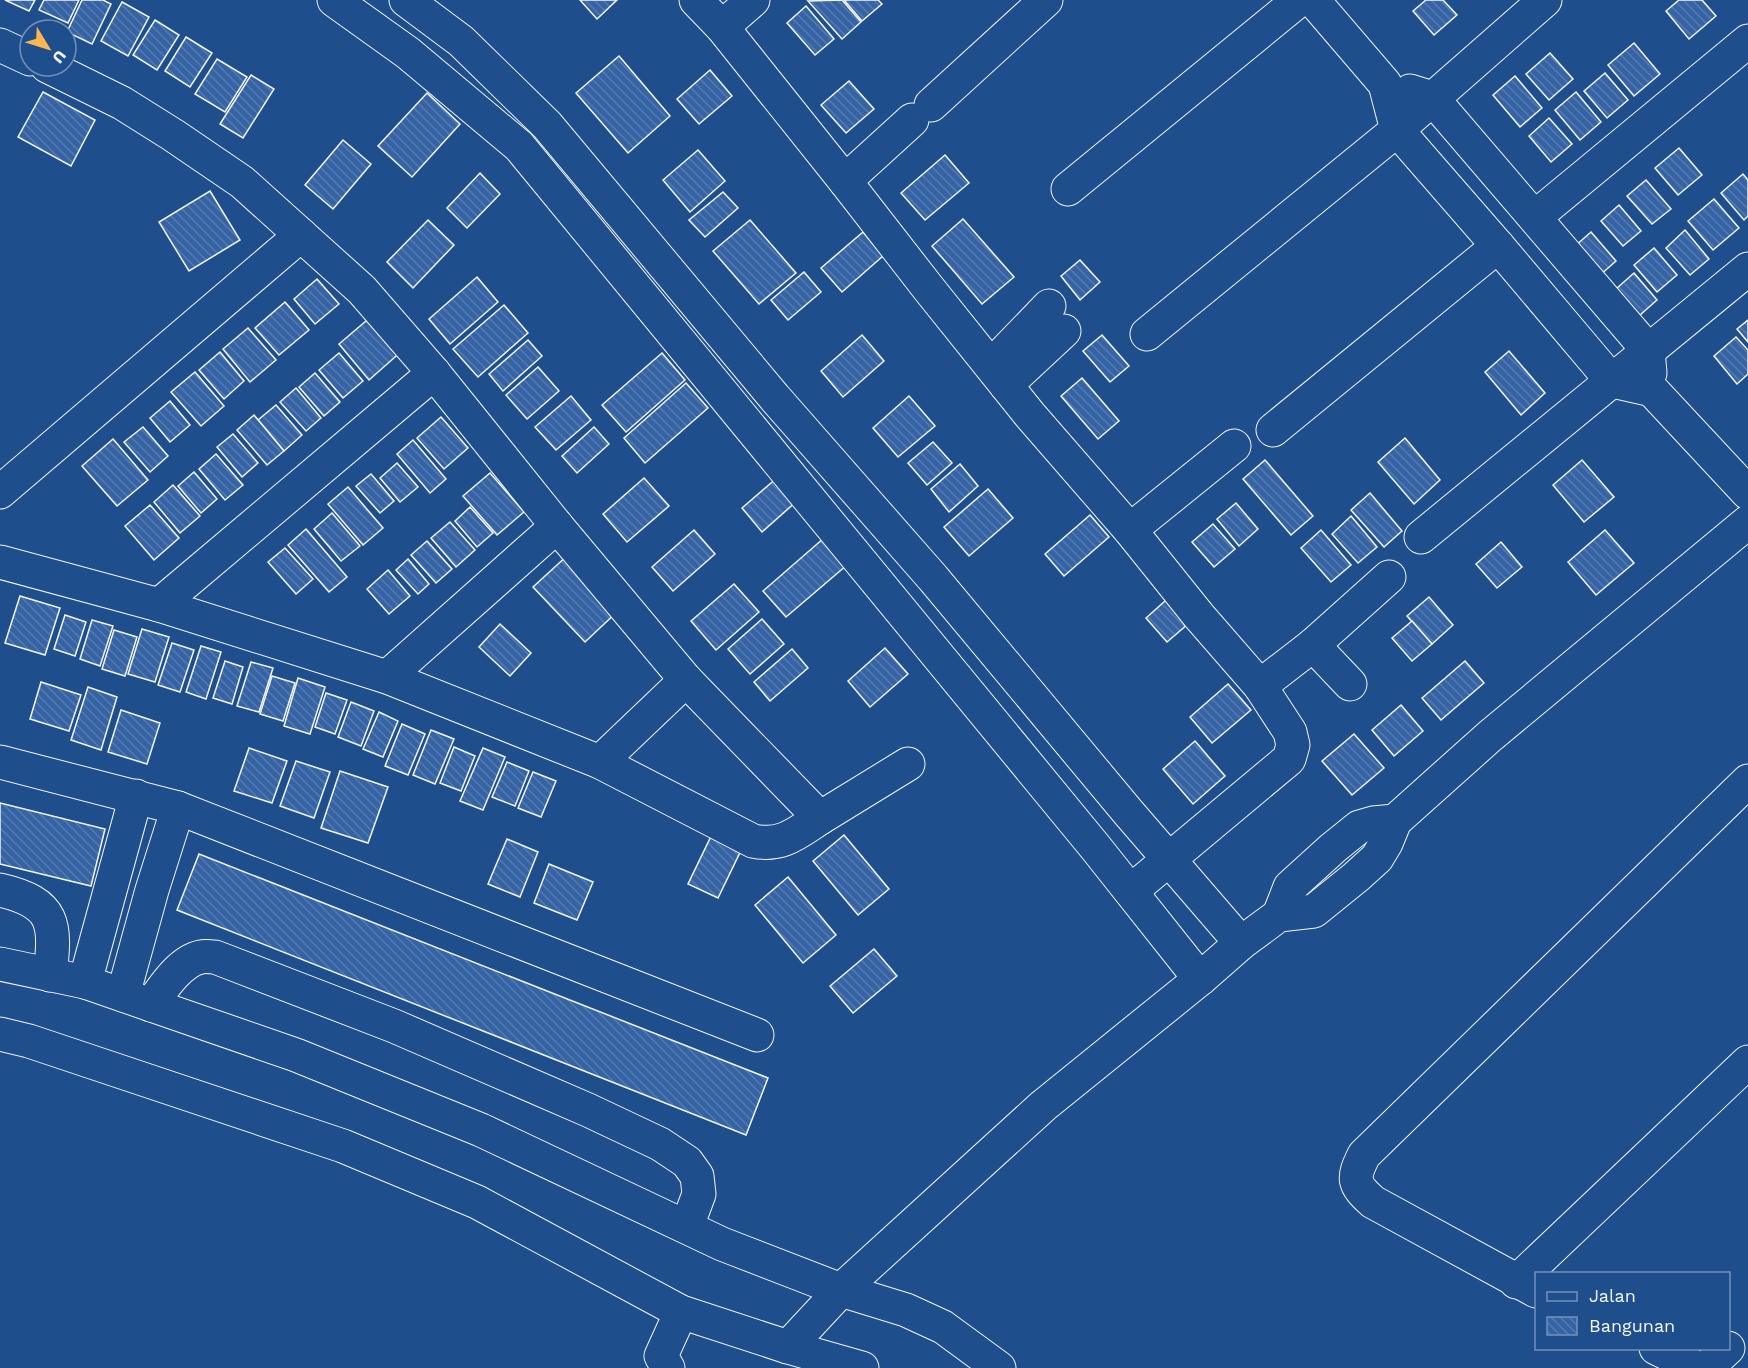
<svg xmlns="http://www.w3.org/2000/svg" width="1748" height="1368" font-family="'Work Sans',sans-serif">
	<defs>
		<pattern id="building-back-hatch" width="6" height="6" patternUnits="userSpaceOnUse" patternTransform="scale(1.5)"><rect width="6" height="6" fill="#3563a3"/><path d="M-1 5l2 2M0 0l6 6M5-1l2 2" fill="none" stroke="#537ab1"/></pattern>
	</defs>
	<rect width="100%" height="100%" fill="#1f4e8c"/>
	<g fill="url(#building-back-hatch)" stroke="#f2f6ff" stroke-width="1.5">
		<path d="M5,0H35L29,11Z"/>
		<path d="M44,0H79L68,23L39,10Z"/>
		<path d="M82,0H103L111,4L92,44L67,32Z"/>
		<path d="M580,0H617L597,19Z"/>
		<path d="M842,0L861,22L842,39L808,1Z"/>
		<path d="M844,0H878L882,4L862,21Z"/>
		<path d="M1426,0H1443L1457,15L1434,35L1413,11Z"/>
		<path d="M1679,0H1702L1716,16L1689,39L1666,11Z"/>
		<path d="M122,2L149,17L128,56L101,41Z"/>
		<path d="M806,6L834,39L815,55L787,23Z"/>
		<path d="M155,20L179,35L157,70L133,55Z"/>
		<path d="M186,37L212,53L190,87L165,71Z"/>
		<path d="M1634,43L1660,74L1634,96L1608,65Z"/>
		<path d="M1550,53L1573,79L1549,100L1526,74Z"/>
		<path d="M619,56L670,116L628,153L576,93Z"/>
		<path d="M217,59L247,77L225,112L195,94Z"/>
		<path d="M710,70L732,96L699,124L677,99Z"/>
		<path d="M1605,73L1628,100L1607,118L1584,91Z"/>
		<path d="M251,75L274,89L243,138L220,124Z"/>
		<path d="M1515,76L1542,108L1520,127L1493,95Z"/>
		<path d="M849,81L874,109L846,133L821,105Z"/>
		<path d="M43,92L95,120L71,166L18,137Z"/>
		<path d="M1576,92L1601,122L1580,140L1555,110Z"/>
		<path d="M427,93L460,124L412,177L378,146Z"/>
		<path d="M1549,118L1572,144L1551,162L1529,136Z"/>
		<path d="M343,140L371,164L333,209L305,185Z"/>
		<path d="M1679,148L1702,175L1678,195L1655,168Z"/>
		<path d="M698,150L725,181L690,212L663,180Z"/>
		<path d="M945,155L969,183L925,220L901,193Z"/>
		<path d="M480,173L500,194L467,228L447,208Z"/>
		<path d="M1743,174L1748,180V216L1744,220L1721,193Z"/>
		<path d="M1646,180L1671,209L1652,224L1627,196Z"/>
		<path d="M210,191L240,240L189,271L159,222Z"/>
		<path d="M723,192L738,208L705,237L689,220Z"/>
		<path d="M1714,199L1739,228L1713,250L1688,221Z"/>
		<path d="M1619,205L1641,231L1623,246L1601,221Z"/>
		<path d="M963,219L1014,277L982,304L932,246Z"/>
		<path d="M428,220L454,245L413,288L387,262Z"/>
		<path d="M750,220L796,273L759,304L713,251Z"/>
		<path d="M1685,230L1709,259L1690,275L1666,248Z"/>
		<path d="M863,232L883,256L842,292L821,268Z"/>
		<path d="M1591,232L1616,261L1599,276L1574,247Z"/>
		<path d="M1654,248L1677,275L1657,292L1634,265Z"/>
		<path d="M1080,260L1100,282L1080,300L1061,276Z"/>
		<path d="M804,272L821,292L788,320L771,300Z"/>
		<path d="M1634,273L1657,300L1631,323L1608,296Z"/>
		<path d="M477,277L498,302L450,344L429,319Z"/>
		<path d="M317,279L339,304L315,324L294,299Z"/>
		<path d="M285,302L309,330L279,355L255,328Z"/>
		<path d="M504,305L528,333L478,377L453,349Z"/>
		<path d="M373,315L403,350L369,380L339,344Z"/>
		<path d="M1748,320V342L1737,329Z"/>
		<path d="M248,328L276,360L250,382L223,349Z"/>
		<path d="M862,335L884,361L843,397L821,371Z"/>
		<path d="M1102,335L1129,366L1110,382L1083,351Z"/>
		<path d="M1736,337L1748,350V374L1737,384L1714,356Z"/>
		<path d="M528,340L542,356L503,391L489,374Z"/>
		<path d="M1509,351L1545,393L1521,415L1485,372Z"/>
		<path d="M220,352L244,381L224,399L199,370Z"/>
		<path d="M339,353L363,381L343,398L319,370Z"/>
		<path d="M662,353L685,380L626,432L602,405Z"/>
		<path d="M538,367L559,391L527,419L506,395Z"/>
		<path d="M195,372L224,406L201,426L171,392Z"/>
		<path d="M315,373L340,402L324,416L299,387Z"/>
		<path d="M1082,378L1119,421L1098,439L1061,396Z"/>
		<path d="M686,383L708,408L645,463L624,438Z"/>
		<path d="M296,388L321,418L306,431L280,402Z"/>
		<path d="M571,396L591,420L556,450L535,427Z"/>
		<path d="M909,396L935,426L898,457L873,428Z"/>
		<path d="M170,401L190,425L170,442L150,418Z"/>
		<path d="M276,405L302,435L284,451L258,420Z"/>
		<path d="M254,415L284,451L267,465L237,430Z"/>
		<path d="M441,417L468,448L444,469L417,438Z"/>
		<path d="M143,427L168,456L150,472L124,442Z"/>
		<path d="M594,427L609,444L577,473L562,456Z"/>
		<path d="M233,434L258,463L242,477L217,447Z"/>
		<path d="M1405,438L1440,480L1414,504L1378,462Z"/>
		<path d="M113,439L148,480L117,506L82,466Z"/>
		<path d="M413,440L446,479L430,493L397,454Z"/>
		<path d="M933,442L952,463L927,485L908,463Z"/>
		<path d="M216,454L243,485L225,500L199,469Z"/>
		<path d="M1265,460L1313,516L1291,535L1243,479Z"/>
		<path d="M1582,460L1614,497L1584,522L1553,485Z"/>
		<path d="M397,463L418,487L400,502L380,478Z"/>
		<path d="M960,464L978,486L949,512L931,489Z"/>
		<path d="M194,472L217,499L201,513L178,486Z"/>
		<path d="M490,473L524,512L497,535L463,496Z"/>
		<path d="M371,474L394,501L380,513L356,486Z"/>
		<path d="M778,477L798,500L762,532L742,508Z"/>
		<path d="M644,478L669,506L627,542L603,514Z"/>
		<path d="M173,485L200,516L180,533L154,502Z"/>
		<path d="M348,487L383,528L363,545L328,504Z"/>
		<path d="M988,489L1013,518L969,556L944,527Z"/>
		<path d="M1370,493L1402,531L1384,547L1351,510Z"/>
		<path d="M1236,503L1258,529L1239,546L1217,519Z"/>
		<path d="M150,505L179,538L154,560L125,526Z"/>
		<path d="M470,507L493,533L477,547L455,521Z"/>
		<path d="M332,513L360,546L341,561L314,529Z"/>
		<path d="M1090,515L1109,537L1064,576L1045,554Z"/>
		<path d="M1351,516L1377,547L1358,563L1332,534Z"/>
		<path d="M450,522L475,550L456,567L431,538Z"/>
		<path d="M1213,524L1235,549L1214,567L1192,542Z"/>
		<path d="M306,529L347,577L329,592L288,545Z"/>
		<path d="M694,530L715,554L673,591L652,567Z"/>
		<path d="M1321,530L1351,565L1331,582L1301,548Z"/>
		<path d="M1605,530L1634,563L1596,595L1568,562Z"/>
		<path d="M824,538L847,565L786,617L763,591Z"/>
		<path d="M427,541L452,569L436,583L411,555Z"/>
		<path d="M1501,542L1522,567L1497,588L1476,564Z"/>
		<path d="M285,548L313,579L296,594L268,562Z"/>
		<path d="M569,554L620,609L585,642L533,587Z"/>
		<path d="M408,559L429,584L418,594L396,570Z"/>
		<path d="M388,570L410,596L389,614L367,589Z"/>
		<path d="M734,584L759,612L716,650L691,621Z"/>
		<path d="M1174,593L1195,618L1167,642L1146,618Z"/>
		<path d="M20,596L60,608L45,655L5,643Z"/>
		<path d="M1429,597L1453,625L1432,644L1407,616Z"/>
		<path d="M65,615L86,622L75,656L54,649Z"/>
		<path d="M762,619L784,644L750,674L728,649Z"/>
		<path d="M92,620L113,626L100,666L80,659Z"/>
		<path d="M1412,621L1432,644L1412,661L1392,638Z"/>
		<path d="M500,624L531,653L510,676L479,647Z"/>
		<path d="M142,629L169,637L155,682L128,674Z"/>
		<path d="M114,630L137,637L125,676L102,669Z"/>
		<path d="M172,643L194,650L180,692L158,685Z"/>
		<path d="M201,646L221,652L206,699L186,692Z"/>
		<path d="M885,648L908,674L870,707L848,681Z"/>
		<path d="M792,649L808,668L770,701L754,682Z"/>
		<path d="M225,661L243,667L232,704L213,698Z"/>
		<path d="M1465,661L1484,683L1441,720L1422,698Z"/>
		<path d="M251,662L273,668L259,712L237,706Z"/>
		<path d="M272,676L295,683L283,721L260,714Z"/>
		<path d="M298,678L325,687L310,734L284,726Z"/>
		<path d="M41,682L81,695L69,731L30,719Z"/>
		<path d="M1228,684L1251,710L1212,743L1190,717Z"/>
		<path d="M88,687L117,697L101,750L71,740Z"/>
		<path d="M326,693L347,700L335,734L315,727Z"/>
		<path d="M351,702L374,711L361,746L338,737Z"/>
		<path d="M1401,705L1423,731L1394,756L1372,730Z"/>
		<path d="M121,710L160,723L147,764L108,752Z"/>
		<path d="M379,712L398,721L383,757L363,749Z"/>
		<path d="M402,724L425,734L408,775L385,766Z"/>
		<path d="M431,730L454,739L435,784L413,775Z"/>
		<path d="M1354,734L1384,768L1352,795L1322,761Z"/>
		<path d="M1195,741L1225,776L1193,804L1163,769Z"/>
		<path d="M454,747L475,756L461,791L440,783Z"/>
		<path d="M249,748L287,761L272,803L234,791Z"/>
		<path d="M483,748L505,757L483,810L460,801Z"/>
		<path d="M296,761L330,772L314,818L280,806Z"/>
		<path d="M507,762L529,771L515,806L492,797Z"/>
		<path d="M340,771L388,787L368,843L321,828Z"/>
		<path d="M533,772L556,781L541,817L518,808Z"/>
		<path d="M0,803L105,829L91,886L0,864Z"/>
		<path d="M716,826L746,840L718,898L688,884Z"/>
		<path d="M844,835L889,889L858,915L813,861Z"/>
		<path d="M507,839L538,852L520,897L488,884Z"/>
		<path d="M199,854L768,1078L746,1135L177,910Z"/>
		<path d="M549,864L593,882L577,920L534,903Z"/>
		<path d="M788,877L836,935L803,963L755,905Z"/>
		<path d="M874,949L897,976L853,1013L830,986Z"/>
	</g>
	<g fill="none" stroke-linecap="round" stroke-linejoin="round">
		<g stroke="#f2f6ff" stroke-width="35">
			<g id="minor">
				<path d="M334,0L408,53L519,146L1096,848L1200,979"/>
				<path d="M406,0L461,41L547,125L775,398L933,578L1128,812L1241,943"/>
				<path d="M696,0L722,27L845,181L929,289L1030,415L1130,530L1199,616L1260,686L1313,645L1389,577"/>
				<path d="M1313,0L1385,84L1397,130L1498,246L1612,381L1652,390L1748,493"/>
				<path d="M722,27L753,0"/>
				<path d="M0,45L30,59"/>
				<path d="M1410,91L1432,98L1648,350L1650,373"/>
				<path d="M931,105L1046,0"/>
				<path d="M845,181L912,120"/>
				<path d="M1068,189L1299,0"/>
				<path d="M1535,217L1748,41"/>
				<path d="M1147,334L1397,130L1545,0"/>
				<path d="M991,366L1049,306"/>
				<path d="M1006,385L1064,331"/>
				<path d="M1273,430L1498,246"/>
				<path d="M0,492L301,235"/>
				<path d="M1130,530L1234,446"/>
				<path d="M1421,537L1748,269"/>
				<path d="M0,562L159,605L387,677L600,762L753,841C782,847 797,833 820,818L686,680L557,526L434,373L362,290L242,182L173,135L122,103L47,66"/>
				<path d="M159,605L434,373"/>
				<path d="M1313,645L1350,684"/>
				<path d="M387,677L557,526"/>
				<path d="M0,762L178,808L757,1035"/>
				<path d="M600,762L686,680"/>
				<path d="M820,818L908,764"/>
				<path d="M0,890C56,903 56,924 50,975"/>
				<path d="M1131,891L1289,759L1293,745L1290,732L1260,686"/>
				<path d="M1279,915L1290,887L1333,848L1359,827L1373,823L1395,821"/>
				<path d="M0,964L85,982L296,1055L481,1130L722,1244L841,1290L906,1310L943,1327L999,1368"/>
				<path d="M85,982L136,796"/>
				<path d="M123,995L152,890L178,808"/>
				<path d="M151,1005C162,989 180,961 201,957C205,956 211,957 215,957L394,1026L588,1110L660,1144L687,1162L697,1176L699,1194L687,1226"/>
				<path d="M0,1034L29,1041L343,1146L477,1202L681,1312L788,1347L862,1368"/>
				<path d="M1516,1282L1748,1062"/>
				<path d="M1536,1291L1373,1202C1353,1184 1352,1179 1364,1155L1748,781"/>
				<path d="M788,1347L841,1290L1043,1106L1200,979L1241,943L1279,915L1314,911L1356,877L1377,858L1386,843L1395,821L1490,736L1748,522"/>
				<path d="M1656,1348L1697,1368"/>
				<path d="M668,1368L661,1356L681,1312"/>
				<path d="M1707,1368L1728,1348"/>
			</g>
		</g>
		<use href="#minor" stroke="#1f4e8c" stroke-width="33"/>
	</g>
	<rect x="1535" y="1272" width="195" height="78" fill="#1f4e8c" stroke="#7391ba" stroke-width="1.5"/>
	<rect x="1547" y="1292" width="30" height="9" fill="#1f4e8c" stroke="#7391ba" stroke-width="1.5"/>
	<text x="1589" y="1302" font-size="18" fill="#f2f6ff">Jalan</text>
	<rect x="1547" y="1317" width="30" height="18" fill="url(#building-back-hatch)" stroke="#7391ba" stroke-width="1.5"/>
	<text x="1589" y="1332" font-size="18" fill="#f2f6ff">Bangunan</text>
	<g transform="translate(48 48) rotate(128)"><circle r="28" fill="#1f4e8c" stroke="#7391ba" stroke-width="1.5"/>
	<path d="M0-4.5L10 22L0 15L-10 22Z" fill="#ffb74d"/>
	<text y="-9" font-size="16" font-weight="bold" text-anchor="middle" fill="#f2f6ff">U</text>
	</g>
</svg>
